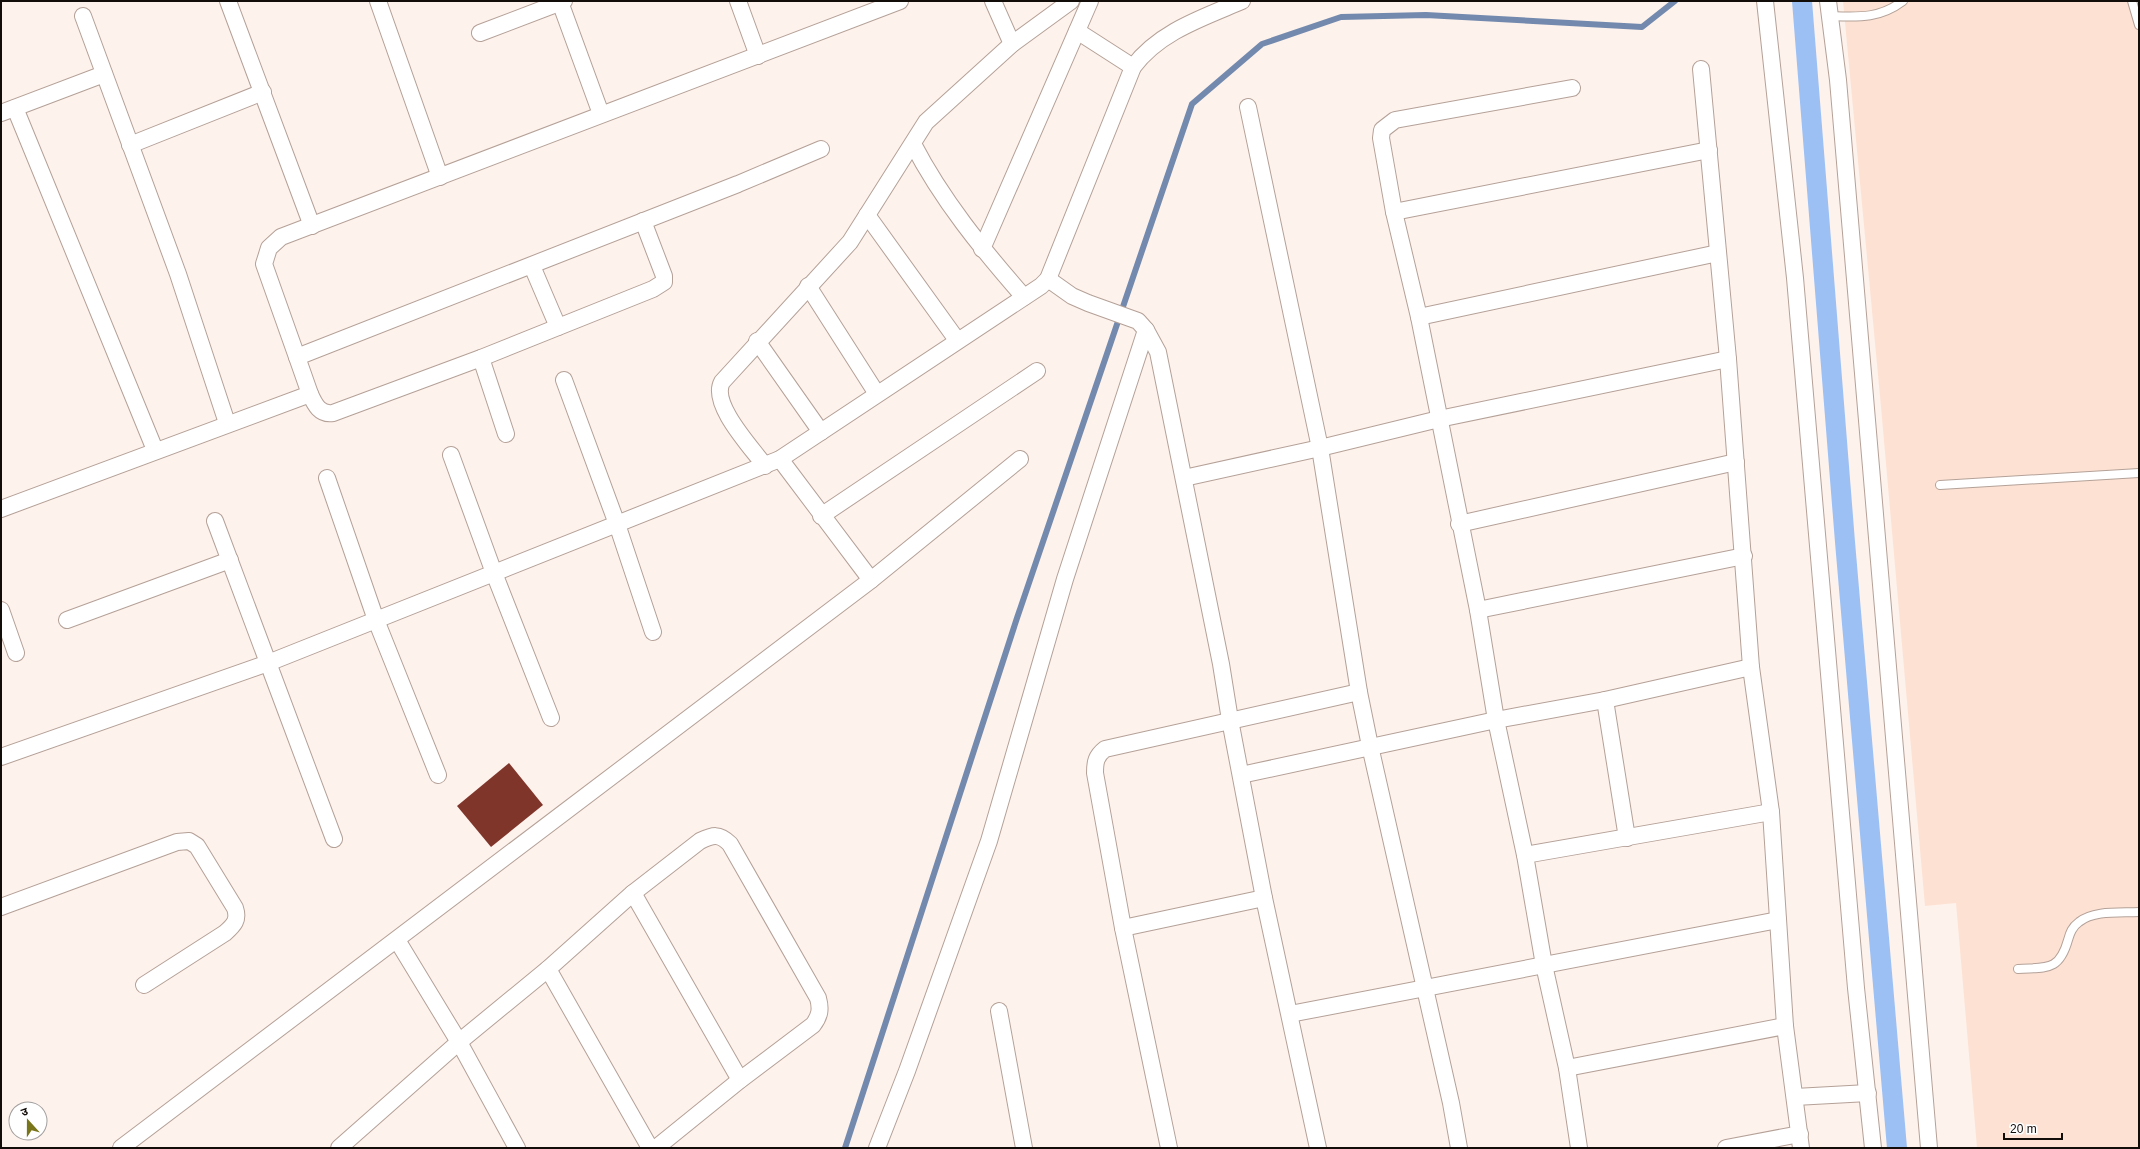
<svg xmlns="http://www.w3.org/2000/svg" width="2140" height="1149" font-family="Arial,'Noto Sans Devanagari',sans-serif">
	<rect width="100%" height="100%" fill="#fef2ec"/>
	<path fill="#fde2d4" d="M1843,1H2139V1148H1977L1956,903L1925,906L1881,407Z"/>
	<g fill="none" stroke-linecap="round" stroke-linejoin="round">
		<path stroke="#738aae" stroke-width="6" d="M845,1148L1017,618L1192,104L1262,44L1341,17L1426,15L1642,27L1675,1"/>
		<path stroke="#9cc0f4" stroke-width="20" d="M1802,1L1845,542L1897,1148"/>
	</g>
	<path fill="#80352b" d="M509,763L543,805L491,847L457,806Z"/>
	<g fill="none" stroke-linecap="round" stroke-linejoin="round">
		<g stroke="#b4a198" stroke-width="10">
			<g id="service">
				<path d="M2132,1L2139,25"/>
				<path d="M1830,16C1858,17 1879,19 1903,1"/>
				<path d="M1940,485L2139,473"/>
				<path d="M2018,969C2046,967 2059,972 2068,940C2070,933 2072,927 2079,922C2094,910 2120,913 2139,912"/>
			</g>
		</g>
		<g stroke="#b4a198" stroke-width="18">
			<g id="minor">
				<path d="M228,1L312,226"/>
				<path d="M378,1L440,177"/>
				<path d="M738,1L758,56"/>
				<path d="M993,1L1012,44"/>
				<path d="M1765,1L1795,278L1856,988L1873,1148"/>
				<path d="M1828,1L1838,80L1929,1148"/>
				<path d="M560,2L601,114"/>
				<path d="M83,16L178,274L227,423"/>
				<path d="M1077,31L1133,67"/>
				<path d="M480,33L564,1"/>
				<path d="M1701,69L1728,359L1751,667L1771,812L1785,1026L1801,1148"/>
				<path d="M1572,88L1395,120L1382,130L1381,138L1394,212L1419,317L1478,610L1496,720L1525,855L1544,965L1567,1068L1579,1148"/>
				<path d="M1248,107L1320,448L1359,692L1370,746L1451,1103L1459,1148"/>
				<path d="M15,108L155,450"/>
				<path d="M1,113L104,74"/>
				<path d="M913,144C942,200 982,249 1024,297"/>
				<path d="M130,145L263,92"/>
				<path d="M1394,212L1709,150"/>
				<path d="M867,215L957,340"/>
				<path d="M982,249L1090,1"/>
				<path d="M532,266L558,327"/>
				<path d="M1048,279L1072,296L1088,303L1138,321L1146,330L1158,352L1221,664L1230,720L1264,898L1318,1148"/>
				<path d="M808,286L877,394"/>
				<path d="M1419,317L1718,253"/>
				<path d="M757,341L821,432"/>
				<path d="M297,357L264,264L269,248L281,237L900,1"/>
				<path d="M481,358L506,434"/>
				<path d="M564,380L617,524L653,632"/>
				<path d="M310,394C315,405 320,415 333,413L481,358L653,289L664,282V276L643,221"/>
				<path d="M451,455L494,573L551,718"/>
				<path d="M765,466C752,448 710,404 722,382L850,242L926,122L1012,44L1071,1"/>
				<path d="M327,478L376,620L438,775"/>
				<path d="M1184,478L1320,448L1439,419L1728,359"/>
				<path d="M1,509L310,394L297,357L738,184L821,149"/>
				<path d="M821,516L1037,371"/>
				<path d="M215,521L334,839"/>
				<path d="M1459,524L1736,462"/>
				<path d="M871,580L1020,459"/>
				<path d="M1,610L16,653"/>
				<path d="M1478,610L1744,556"/>
				<path d="M67,620L230,560"/>
				<path d="M1605,700L1627,838"/>
				<path d="M1,757L268,663L780,459L1041,286L1048,279L1133,67C1159,32 1202,18 1242,1"/>
				<path d="M1241,775L1496,720L1605,700L1751,667"/>
				<path d="M1525,855L1771,812"/>
				<path d="M633,893L740,1080"/>
				<path d="M1,907L177,842L189,841L197,846L235,908C239,920 234,925 225,933L144,985"/>
				<path d="M1123,928L1264,898"/>
				<path d="M397,940L459,1042L517,1148"/>
				<path d="M548,969L650,1148"/>
				<path d="M999,1011L1024,1148"/>
				<path d="M1290,1014L1778,920"/>
				<path d="M1567,1068L1785,1026"/>
				<path d="M1795,1097L1868,1093"/>
				<path d="M121,1148L871,580L780,459"/>
				<path d="M339,1148L459,1042L548,969L633,893L700,841C713,835 719,833 730,844L818,998C821,1009 820,1016 813,1025L740,1080L656,1148"/>
				<path d="M877,1148L907,1071L989,841L1065,579L1146,330"/>
				<path d="M1169,1148L1123,928L1095,773C1095,762 1096,756 1105,749L1359,692"/>
				<path d="M1726,1148L1800,1134"/>
			</g>
		</g>
		<use href="#service" stroke="#fff" stroke-width="8"/>
		<use href="#minor" stroke="#fff" stroke-width="16"/>
	</g>
	<rect width="2140" height="1149" fill="none" stroke="#130d0a" stroke-width="4"/>
	<g transform="translate(28 1121) rotate(339)"><circle r="19" fill="#ffffff" stroke="#a19e9d"/>
	<path d="M0-3L7 15L0 10L-7 15Z" fill="#78751a"/>
	<text y="-6" font-size="11" font-weight="bold" text-anchor="middle" fill="#130d0a">उ</text>
	</g>
	<path d="M2004 1133v6h58v-6" fill="none" stroke="#130d0a" stroke-width="2"/>
	<text x="2010" y="1133" font-size="12" fill="#130d0a" stroke="#ffffff" stroke-width="3" paint-order="stroke">20 m</text>
</svg>
